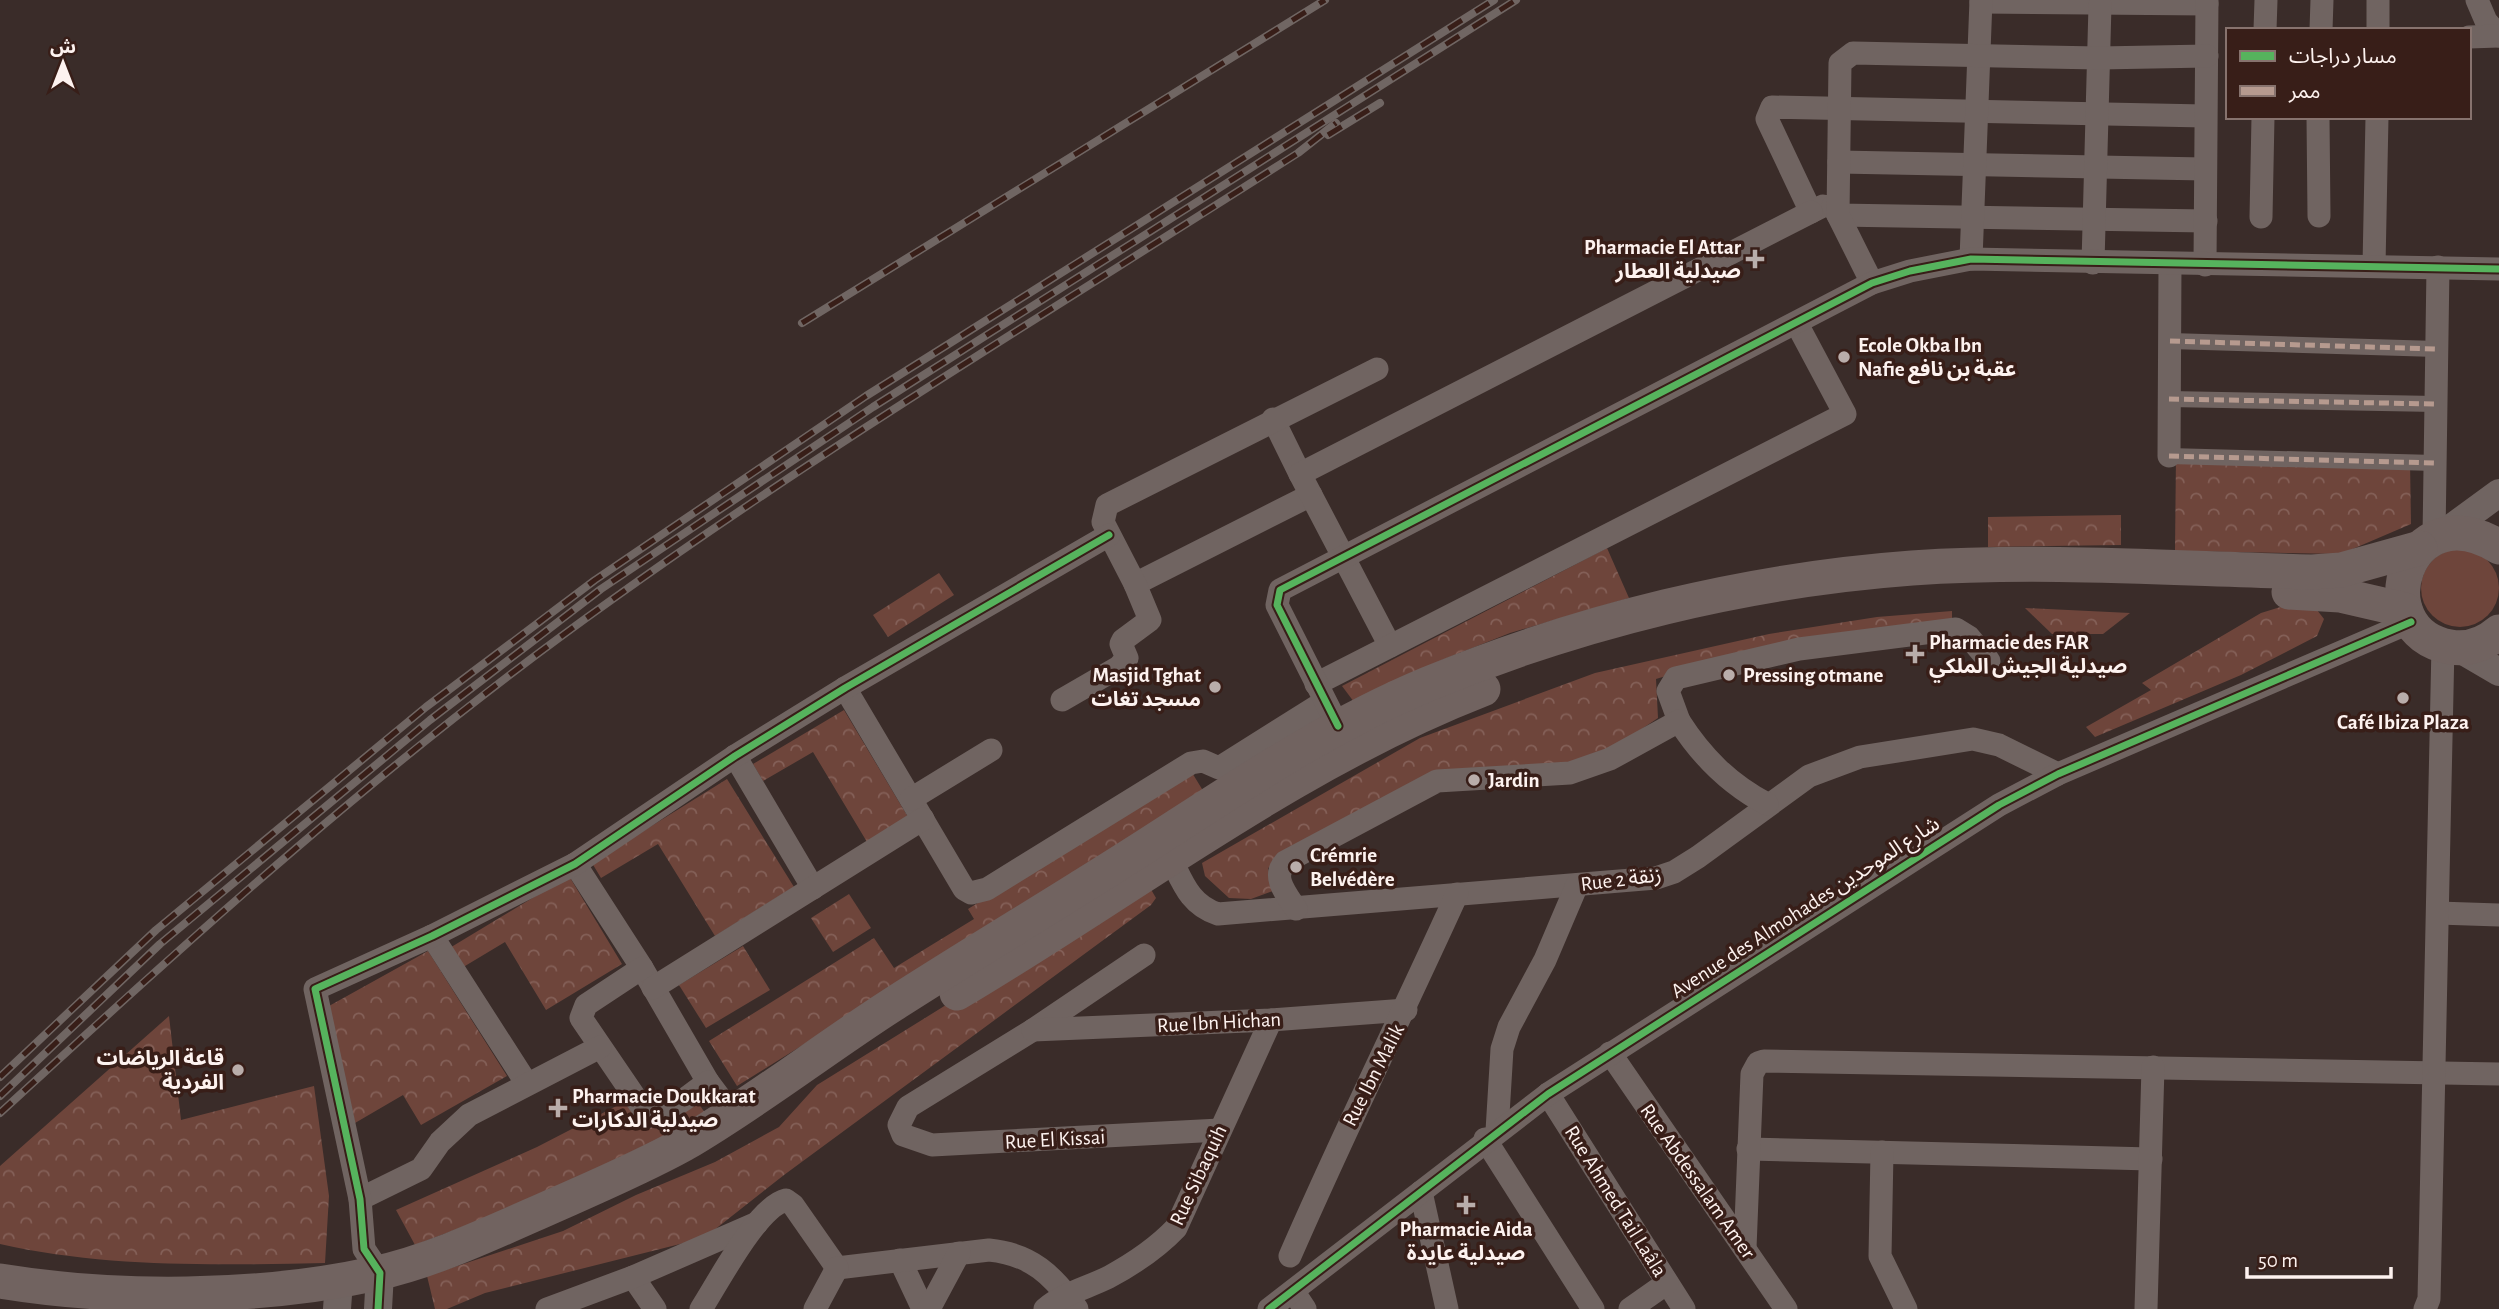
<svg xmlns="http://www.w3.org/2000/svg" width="2499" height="1309" font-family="'Alegreya Sans','Noto Sans Arabic',sans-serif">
	<defs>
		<pattern id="park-crowns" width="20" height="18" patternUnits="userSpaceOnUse" patternTransform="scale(1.75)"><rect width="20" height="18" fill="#6e453b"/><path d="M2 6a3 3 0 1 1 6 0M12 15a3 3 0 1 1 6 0" fill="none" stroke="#846058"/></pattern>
	</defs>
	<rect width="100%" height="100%" fill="#3a2c29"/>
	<g fill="url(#park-crowns)">
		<path d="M2176,456L2410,462L2411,524L2341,554L2175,551Z"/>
		<path d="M2121,515V545L1988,547V517Z"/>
		<path d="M1607,548L1629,598L1510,633L1442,660L1354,702L1342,686Z"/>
		<path d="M939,573L954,595L888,637L873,615Z"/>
		<path d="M2287,605L2317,610L2324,619L2317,636L2241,675L2095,737L2086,727L2151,690L2142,683L2261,613Z"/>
		<path d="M2025,608L2130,613L2103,634H2052Z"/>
		<path d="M1952,611V620L1741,653L1656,679L1658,718L1594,761L1439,772L1268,868L1273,891L1251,899L1229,898L1205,876L1202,863L1420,738L1595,673L1769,634L1877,617Z"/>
		<path d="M844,710L908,817L867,842L813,752L763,781L753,764Z"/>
		<path d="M1191,771L1205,794L737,1086L709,1041L874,938L894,968L974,919L968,909Z"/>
		<path d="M727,779L794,887L715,936L658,844L601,878L592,863Z"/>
		<path d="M569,876L622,964L546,1010L505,942L460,969L448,949Z"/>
		<path d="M1146,881L1156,898L1151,905L784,1175L704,1238L485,1293L447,1309H435L427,1276L563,1231L636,1195L715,1162L779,1127L817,1085Z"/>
		<path d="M849,894L871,928L833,952L811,918Z"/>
		<path d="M743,946L770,990L706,1028L679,985Z"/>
		<path d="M428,951L507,1076L421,1125L403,1095L355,1123L329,1006Z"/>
		<path d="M169,1016L181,1120L314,1086L329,1196L325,1263C216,1265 106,1268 0,1244V1166Z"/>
		<path d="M626,1101L646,1130L699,1104L707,1116L515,1207L415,1245L396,1210L537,1147Z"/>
	</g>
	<circle fill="#6e453b" cx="2460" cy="588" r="39"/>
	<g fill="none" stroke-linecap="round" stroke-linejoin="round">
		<g stroke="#706461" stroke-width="16">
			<path d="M2170,341L2437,349"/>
			<path d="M2169,399L2436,404"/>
			<path d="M2169,456L2435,463"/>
		</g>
		<g stroke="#706461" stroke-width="23">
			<path d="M2477,0L2486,21L2499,36"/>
			<path d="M1981,2L2207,4"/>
			<path d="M2265,30L2266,0"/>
			<path d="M2321,30L2322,0"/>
			<path d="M2378,30V0"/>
			<path d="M2469,37L2499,36"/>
			<path d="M2318,117L2319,216"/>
			<path d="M1839,162L2205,169"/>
			<path d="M1823,206L1811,212L1767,119L1772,107L2205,116"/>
			<path d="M1833,206L1838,215L2206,221"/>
			<path d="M2261,217L2263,117"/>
			<path d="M1971,259L1981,0"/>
			<path d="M2093,263L2100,5"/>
			<path d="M2205,265L2207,0"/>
			<path d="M2374,266L2377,117"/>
			<path d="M1872,283L1838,215L1840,63L1853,53L2099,58L2207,56"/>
			<path d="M1273,419L1300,474"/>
			<path d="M2169,456L2170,264"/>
			<path d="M2434,537L2438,267"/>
			<path d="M1135,584L1311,495"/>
			<path d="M1390,646L1300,474L1811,212"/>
			<path d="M1316,684L1845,414L1797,324"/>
			<path d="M845,688L964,889L971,893L987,889L1191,763L1203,761L1219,768L1324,702"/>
			<path d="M1062,700L1119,667L1127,658L1121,644L1123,640L1150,620L1135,584L1103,522L1107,505L1377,369"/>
			<path d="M1679,721L1668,691L1676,678L1799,649L1956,629L1969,637L1989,661"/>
			<path d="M1338,726L1277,605L1280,590L1872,283L1910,271L1971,259L2499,269"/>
			<path d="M735,756L813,888"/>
			<path d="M911,799L991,750"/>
			<path d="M1171,859C1183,883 1190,905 1218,914L1656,878L1674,872L1698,857L1809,776L1860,757L1973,739L1999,745L2058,774"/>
			<path d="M575,864L642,968L708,1082L732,1114"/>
			<path d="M1296,909C1287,895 1271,877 1285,862L1437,781L1570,773L1610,759L1679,721C1702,757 1729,784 1767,804"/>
			<path d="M2438,913L2499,915"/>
			<path d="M432,936L527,1084"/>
			<path d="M1144,955L1033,1030L908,1107L899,1125L903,1135L932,1145L1220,1130"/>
			<path d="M642,968L586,1005L581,1018L643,1109C666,1120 690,1094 708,1082"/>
			<path d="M653,988L923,819"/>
			<path d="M1033,1030L1271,1020L1406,1010"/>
			<path d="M1610,1053L1786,1309"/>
			<path d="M1548,1094L1684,1309"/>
			<path d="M1497,1131L1502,1049L1509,1027L1545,960L1577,885"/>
			<path d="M1485,1139L1593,1309"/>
			<path d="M1748,1149L2151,1159"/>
			<path d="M1882,1152L1880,1256L1906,1309"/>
			<path d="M1421,1192L1447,1309"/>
			<path d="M360,1199L421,1169L440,1142L469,1115L600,1047"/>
			<path d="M1745,1248L1752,1074L1758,1063L1764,1061L2499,1074"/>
			<path d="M1290,1256C1343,1134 1402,1015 1457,894"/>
			<path d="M900,1260L923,1309"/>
			<path d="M837,1268L989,1250C1031,1254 1053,1275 1077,1309"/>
			<path d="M380,1273L364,1249L360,1199L315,989L432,936L575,864L735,756L845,688L1109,535"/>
			<path d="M633,1277L655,1309"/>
			<path d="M1293,1291L1305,1309"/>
			<path d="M547,1309L633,1277L757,1223"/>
			<path d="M701,1309C718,1283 757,1207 786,1200L793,1205L837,1268"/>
			<path d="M815,1309L837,1268"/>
			<path d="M929,1309L959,1253"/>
			<path d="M1045,1309C1064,1293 1087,1288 1109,1277C1133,1264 1157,1248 1176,1228L1271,1020"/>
			<path d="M1269,1309L1548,1094L1999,805L2058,774L2411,622"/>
			<path d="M1630,1309L1667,1283"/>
			<path d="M2146,1309L2153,1067"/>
			<path d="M2425,1309L2429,1299L2443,645"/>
		</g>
		<g stroke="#706461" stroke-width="28">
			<path d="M2443,534L2499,493"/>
			<path d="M2458,648L2499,672"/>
			<path d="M337,1309L339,1281"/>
			<path d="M378,1309L380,1273"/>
		</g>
		<g stroke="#716360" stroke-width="35">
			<path d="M2499,547C2406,489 2363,631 2450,647C2468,650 2485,644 2499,632"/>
			<path d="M2289,592L2340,595L2405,610"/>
			<path d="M957,993C1131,890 1293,763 1483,689"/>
			<path d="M0,1281C115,1300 259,1299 373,1274C429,1262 485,1236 537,1213C586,1191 637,1170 684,1144C756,1102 822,1050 892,1005C976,951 1062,900 1146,846C1238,787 1327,726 1428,684C1580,621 1748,580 1912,568C2045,559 2180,569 2312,572L2341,570L2420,548"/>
		</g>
		<g stroke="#706663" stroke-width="8">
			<g id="rail">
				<path d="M1328,135L1380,103"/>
				<path d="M802,323L1325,0"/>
				<path d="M0,1077L156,930L426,707L595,580L866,396L1494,0"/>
				<path d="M0,1096L160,944L430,720L601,589L873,407L1516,0"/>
				<path d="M0,1113C195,934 393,755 610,601C832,442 1068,300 1298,153L1336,123"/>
			</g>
		</g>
		<use href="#rail" stroke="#381e18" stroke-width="5" stroke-dasharray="16" stroke-linecap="butt"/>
		<g stroke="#b69a8f" stroke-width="5" stroke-dasharray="10 5" stroke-linecap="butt">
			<path d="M2170,341L2437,349"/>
			<path d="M2169,399L2436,404"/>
			<path d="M2169,456L2435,463"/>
		</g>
		<g stroke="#381e18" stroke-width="11">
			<g id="cycleway">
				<path d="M1338,726L1277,605L1280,590L1872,283L1910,271L1971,259L2499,269"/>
				<path d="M378,1309L380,1273L364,1249L360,1199L315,989L432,936L575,864L735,756L845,688L1109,535"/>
				<path d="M1269,1309L1548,1094L1999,805L2058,774L2411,622"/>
			</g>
		</g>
		<use href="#cycleway" stroke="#56b35d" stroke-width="7"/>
	</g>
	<g fill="#b9adaa" stroke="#381e18" stroke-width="2.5">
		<path d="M1751.5 248.5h7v7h7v7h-7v7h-7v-7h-7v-7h7z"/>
		<circle cx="1844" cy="357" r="7"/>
		<path d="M1911.5 643.5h7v7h7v7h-7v7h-7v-7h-7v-7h7z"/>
		<circle cx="1729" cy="675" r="7"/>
		<circle cx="1215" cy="687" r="7"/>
		<circle cx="2403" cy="698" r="7"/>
		<circle cx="1474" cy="780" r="7"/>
		<circle cx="1296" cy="867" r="7"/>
		<circle cx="238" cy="1070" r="7"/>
		<path d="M554.5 1097.5h7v7h7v7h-7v7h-7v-7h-7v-7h7z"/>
		<path d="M1462.5 1194.5h7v7h7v7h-7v7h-7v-7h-7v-7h7z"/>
	</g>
	<g text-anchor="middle" stroke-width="7" stroke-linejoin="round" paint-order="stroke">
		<g font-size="21" font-weight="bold" fill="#fdf2ef" stroke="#381e18" text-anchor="start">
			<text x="1741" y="254" text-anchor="end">Pharmacie El Attar<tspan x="1741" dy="24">صيدلية العطار</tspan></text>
			<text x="1858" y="352">Ecole Okba Ibn<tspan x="1858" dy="24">Nafie عقبة بن نافع</tspan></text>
			<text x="1929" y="649">Pharmacie des FAR<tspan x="1929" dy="24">صيدلية الجيش الملكي</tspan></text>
			<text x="1201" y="682" text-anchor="end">Masjid Tghat<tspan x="1201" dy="24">مسجد تغات</tspan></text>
			<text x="1743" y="682">Pressing otmane</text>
			<text x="2403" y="729" text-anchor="middle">Café Ibiza Plaza</text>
			<text x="1488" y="787">Jardin</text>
			<text x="1310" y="862">Crémrie<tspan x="1310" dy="24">Belvédère</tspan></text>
			<text x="224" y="1065" text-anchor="end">قاعة الرياضات<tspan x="224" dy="24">الفردية</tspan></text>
			<text x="572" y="1103">Pharmacie Doukkarat<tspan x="572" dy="24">صيدلية الدكارات</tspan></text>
			<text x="1466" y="1236" text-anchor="middle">Pharmacie Aida<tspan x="1466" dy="24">صيدلية عايدة</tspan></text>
		</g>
		<g font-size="21" fill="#fdf2ef" stroke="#381e18">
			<text transform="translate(1621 879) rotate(-7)" y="7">Rue 2 زنقة</text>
			<text transform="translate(1805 907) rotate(-33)" y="7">Avenue des Almohades شارع الموحدين</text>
			<text transform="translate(1219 1022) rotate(-3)" y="7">Rue Ibn Hichan</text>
			<text transform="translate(1373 1075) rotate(-63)" y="7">Rue Ibn Malik</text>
			<text transform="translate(1055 1139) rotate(-3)" y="7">Rue El Kissai</text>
			<text transform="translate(1198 1175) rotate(-65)" y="7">Rue Sibaquih</text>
			<text transform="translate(1698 1181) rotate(55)" y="7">Rue Abdessalam Amer</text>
			<text transform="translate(1616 1201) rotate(58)" y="7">Rue Ahmed Tail Laâla</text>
		</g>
	</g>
	<rect x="2226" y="28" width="245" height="91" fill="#381e18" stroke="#87736e" stroke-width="2"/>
	<rect x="2240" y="51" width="35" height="10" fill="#56b35d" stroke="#87736e" stroke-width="2"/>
	<text x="2289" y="63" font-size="21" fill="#fdf2ef">مسار دراجات</text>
	<rect x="2240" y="86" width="35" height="10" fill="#b69a8f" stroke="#87736e" stroke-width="2"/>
	<text x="2289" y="98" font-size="21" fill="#fdf2ef">ممر</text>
	<g transform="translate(63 63)" stroke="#381e18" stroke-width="5" paint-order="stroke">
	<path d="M0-5L12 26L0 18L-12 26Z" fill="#fdf2ef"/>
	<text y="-10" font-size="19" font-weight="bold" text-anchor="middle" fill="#fdf2ef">ش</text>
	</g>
	<path d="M2247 1267v10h144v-10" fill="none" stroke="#fdf2ef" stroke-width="3.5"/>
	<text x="2258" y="1267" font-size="21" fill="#fdf2ef" stroke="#381e18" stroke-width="5" paint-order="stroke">50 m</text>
</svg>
